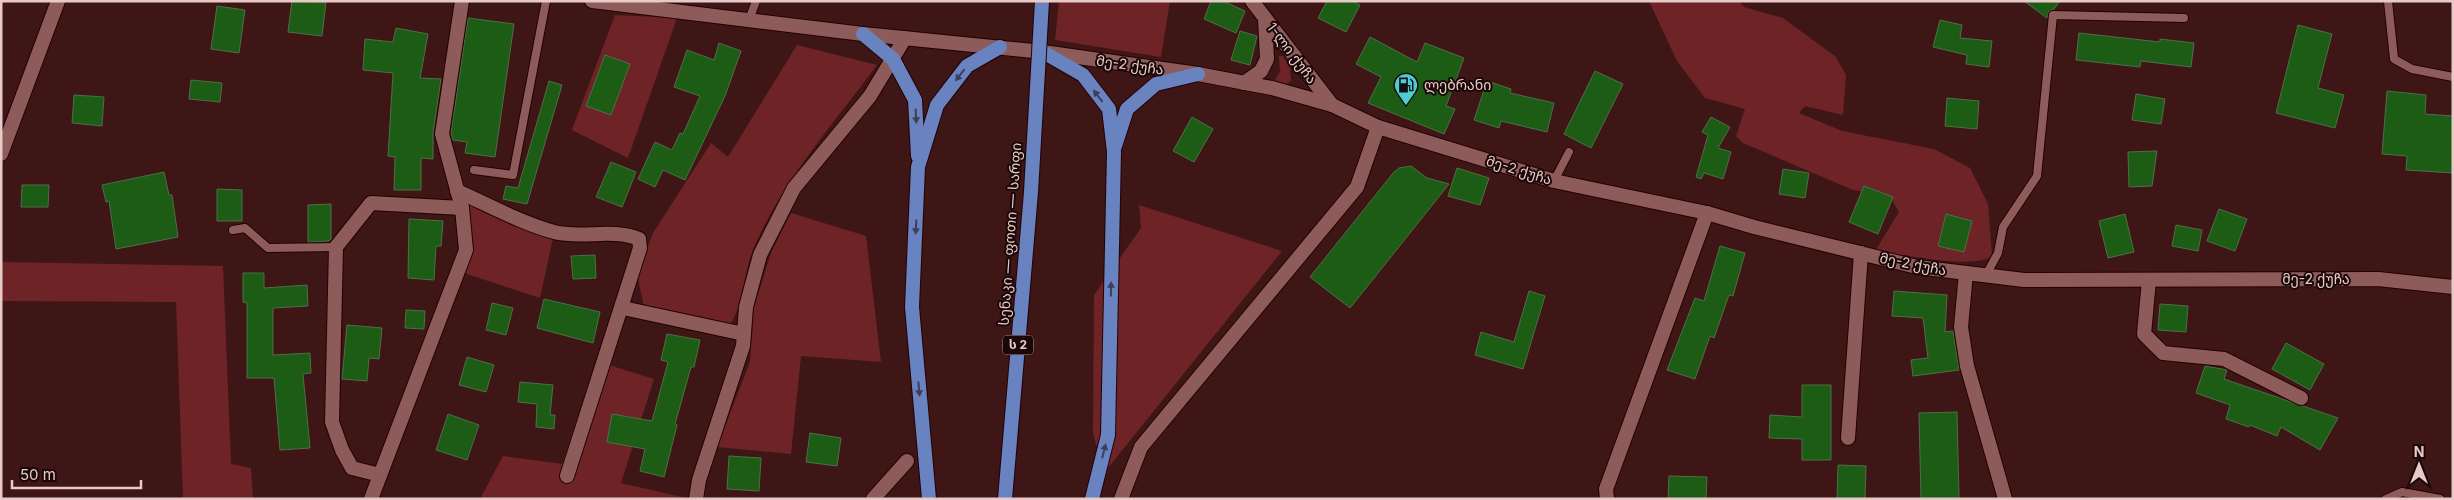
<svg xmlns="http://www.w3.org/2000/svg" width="2454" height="500" font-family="Inter,'Noto Sans Georgian',sans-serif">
	<rect width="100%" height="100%" fill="#3f1616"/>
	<g fill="#6e2427">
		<path d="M1059,1H1170L1161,57L1055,40Z"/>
		<path d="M1649,1H1739L1744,7L1783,18L1836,57L1846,75L1843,115L1805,106L1799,113L1842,131L1934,149L1970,168L1988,204L1992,256C1973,270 1901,254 1875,251L1899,212L1890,196L1853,190L1743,143L1736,136L1745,109L1705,98L1677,61Z"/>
		<path d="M615,15L677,18L628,158L572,130Z"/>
		<path d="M797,45L877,65C834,123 784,179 755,245C743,271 745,301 730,325L644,307L637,274L653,233L711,143L728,157Z"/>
		<path d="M1279,56H1283L1290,68L1291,81L1284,85L1273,83L1280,72Z"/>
		<path d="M466,203L553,238L540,298L464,273L474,246Z"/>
		<path d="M1139,205L1282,251L1104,473L1093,433L1094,295L1141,228Z"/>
		<path d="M791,213L866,236L881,362L801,356L791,454L717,447L750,362L754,307L771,253Z"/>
		<path d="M1,262L223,266L231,464L251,468L253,499H183L176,302L1,301Z"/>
		<path d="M596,361L654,379L621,483L690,499H480L503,456L562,464Z"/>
	</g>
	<g fill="#1c5c15" stroke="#4f6e4a">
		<path d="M292,1L326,2L322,36L288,32Z"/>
		<path d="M1211,1H1223L1245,11L1236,33L1204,19Z"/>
		<path d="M1327,1H1352L1360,5L1346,32L1318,18Z"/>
		<path d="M2024,1H2060L2054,9L2049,11L2047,18Z"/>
		<path d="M217,6L245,10L239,53L211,49Z"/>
		<path d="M468,18L514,24L495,157L465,153L467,142L453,140L451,133Z"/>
		<path d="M1940,20L1962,25L1960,38L1992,41L1989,67L1966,64L1967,55L1933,47Z"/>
		<path d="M2298,25L2332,34L2318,88L2344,95L2335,128L2276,113Z"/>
		<path d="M396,28L428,34L420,78L441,79L433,133V159L421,158V190H394L395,157L388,156L393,73L363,70L365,39L393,42Z"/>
		<path d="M1240,31L1257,36L1250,65L1231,60Z"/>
		<path d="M2079,33L2160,42V39L2194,43L2191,67L2141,61L2140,67L2076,60Z"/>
		<path d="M1370,37L1417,62L1425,43L1464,58L1446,106L1455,109L1444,134L1368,103L1381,77L1356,64Z"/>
		<path d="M719,43L741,51L725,96L685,180L663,170L655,187L638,179L655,142L672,150L680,133L683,134L700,96L674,87L687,50L714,60Z"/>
		<path d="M605,55L630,64L611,115L586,106Z"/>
		<path d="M1595,71L1623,84L1591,148L1564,134Z"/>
		<path d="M191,80L222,83L220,102L189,99Z"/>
		<path d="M549,81L562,85L527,204L503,199L506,186L518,188Z"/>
		<path d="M1487,81L1511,89L1510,93L1554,103L1547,132L1501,121L1499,128L1474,120Z"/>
		<path d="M2387,91L2426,95L2425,114L2453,116V173L2406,170L2407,156L2382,154Z"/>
		<path d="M2136,94L2165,99L2161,124L2132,120Z"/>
		<path d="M74,95L104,97L102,126L72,123Z"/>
		<path d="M1947,98L1979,101L1977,129L1945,126Z"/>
		<path d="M1192,117L1213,129L1194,162L1173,151Z"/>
		<path d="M1711,117L1730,127L1718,148L1731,152L1723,179L1704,173L1701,179L1696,177L1708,135L1702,132Z"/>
		<path d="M2157,151L2152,186L2129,187L2128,152Z"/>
		<path d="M611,162L636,172L622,207L596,197Z"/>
		<path d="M1411,166L1427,178L1449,184L1350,308L1310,277L1394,172L1399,168Z"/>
		<path d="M1457,168L1489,178L1480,205L1448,196Z"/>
		<path d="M1783,169L1809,173L1805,198L1779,194Z"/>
		<path d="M164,172L169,195H172L178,237L116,249L109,201L106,202L102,185Z"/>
		<path d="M22,185H49L48,207H21Z"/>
		<path d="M1864,186L1893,197L1878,234L1849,222Z"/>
		<path d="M217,189L242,190V221H217Z"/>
		<path d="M331,204V239L329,241L308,242V205Z"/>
		<path d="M2219,209L2247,219L2235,251L2207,241Z"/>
		<path d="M1946,214L1972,221L1964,252L1938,246Z"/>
		<path d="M2125,214L2134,252L2108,258L2099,221Z"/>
		<path d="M409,219L443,221L441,246H436L434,280L408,278Z"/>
		<path d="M2176,225L2202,230L2198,251L2172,246Z"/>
		<path d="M1720,246L1745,253L1733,296L1729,295L1714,338L1710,336L1695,379L1667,370L1695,298L1704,301Z"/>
		<path d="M595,255L596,278L573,279L571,256Z"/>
		<path d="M243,273H264V288L307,285L308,306L273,308V355L310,353L311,373L303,374L310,448L280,450L274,378H247V303L243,302Z"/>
		<path d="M1529,291L1545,296L1523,369L1475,355L1481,332L1514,342Z"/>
		<path d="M1894,291L1947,295L1945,332L1953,331L1959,370L1913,376L1911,360L1928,358L1923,318L1892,316Z"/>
		<path d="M544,299L600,312L593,343L537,328Z"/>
		<path d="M492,303L513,308L506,335L486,330Z"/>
		<path d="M2160,304L2188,306L2186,332L2158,330Z"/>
		<path d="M406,310L425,311L424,329L405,328Z"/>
		<path d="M347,325L382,328L379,359L369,358L367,381L342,379Z"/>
		<path d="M667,334L700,340L694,367H691L675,424L677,425L664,477L640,471L645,449L607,442L612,414L652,421L668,362L661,360Z"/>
		<path d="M2286,343L2324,364L2310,390L2272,369Z"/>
		<path d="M467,357L494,365L486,392L459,385Z"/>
		<path d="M2205,366L2227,370L2224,379L2338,418L2320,450L2281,427L2277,436L2250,425L2249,427L2226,419L2230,405L2196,393Z"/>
		<path d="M520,382L553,385L550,415H555L554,429L536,427L537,404L518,402Z"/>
		<path d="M1802,385H1831V460H1802V439L1769,438L1770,415L1802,417Z"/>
		<path d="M1957,412L1959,499H1921L1919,413Z"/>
		<path d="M448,414L479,425L467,460L436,450Z"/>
		<path d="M810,433L841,438L837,466L806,462Z"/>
		<path d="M729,456L761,458L759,491L727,489Z"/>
		<path d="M1838,465L1866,466L1865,499H1837Z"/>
		<path d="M1669,476L1707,477L1706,499H1668Z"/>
	</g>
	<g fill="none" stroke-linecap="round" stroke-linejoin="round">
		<g stroke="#240003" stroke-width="10">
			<g id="service">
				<path d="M2388,1L2394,59L2412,69L2453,77"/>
				<path d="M749,20L756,1"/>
				<path d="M474,170L513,175L546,1"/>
				<path d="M1554,181L1569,152"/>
				<path d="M233,230L245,228L268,248L336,247"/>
				<path d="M1986,275L1998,253L2003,227L2037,176L2053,15L2184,18"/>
				<path d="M2386,499L2402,492L2440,499"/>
			</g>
		</g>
		<g stroke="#240003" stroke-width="16">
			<g id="minor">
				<path d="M1,154L58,1"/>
				<path d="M457,191C489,205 521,223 554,232C582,239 612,228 639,239L640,248L567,476"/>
				<path d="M1966,273L1961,327L1967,366L2005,499"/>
				<path d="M2149,280L2144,334L2163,353L2224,359L2301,398"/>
				<path d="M623,308L744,334"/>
				<path d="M1848,438L1861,253"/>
				<path d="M380,475L352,468L342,450L332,422L336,247L371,203L462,208"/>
				<path d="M371,499L466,250L462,208L442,134L462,1"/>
				<path d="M696,499L699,480L743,346L746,307L760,255L794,188L870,96L905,38"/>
				<path d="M873,499L907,461"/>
				<path d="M1121,499L1141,447L1357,187L1378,127"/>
				<path d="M1607,499L1606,489L1707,213"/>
			</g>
		</g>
		<g stroke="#240003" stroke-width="16">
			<g id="tertiary">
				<path d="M592,1L863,34L1043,52L1198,74L1272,88L1332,105L1378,127L1554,181L1707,213L1754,227L1917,267L2024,280L2378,279L2453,287"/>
				<path d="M1252,1L1332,105"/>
				<path d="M1244,83L1261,71L1267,59L1265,19"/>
			</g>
		</g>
		<g stroke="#240003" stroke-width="16">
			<g id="trunk">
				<path d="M863,34L893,59L915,100L918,156"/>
				<path d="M1043,52L1083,75L1109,109L1114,152L1108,435L1092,499"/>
				<path d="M1115,146L1127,109L1156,84L1198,74"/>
				<path d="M929,499L912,307L918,167L937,105L967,66L1000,47"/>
				<path d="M1005,499L1031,192"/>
			</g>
		</g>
		<use href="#service" stroke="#8d5b59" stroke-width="8"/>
		<use href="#minor" stroke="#8d5b59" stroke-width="14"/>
		<use href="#tertiary" stroke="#8d5b59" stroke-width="14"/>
		<use href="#trunk" stroke="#6982c0" stroke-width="14"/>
		<g stroke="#240003" stroke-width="16" stroke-linecap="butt">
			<path id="trunk-bridge" d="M1031,192L1042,1"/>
		</g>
		<use href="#trunk-bridge" stroke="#6982c0" stroke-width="14"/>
	</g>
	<defs><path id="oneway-solid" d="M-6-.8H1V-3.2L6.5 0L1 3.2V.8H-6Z" transform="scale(1.25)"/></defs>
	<g fill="#3e3f5b">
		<use href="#oneway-solid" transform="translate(960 75) rotate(128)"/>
		<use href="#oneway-solid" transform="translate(1098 96) rotate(-128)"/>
		<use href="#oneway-solid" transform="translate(916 116) rotate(87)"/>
		<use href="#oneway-solid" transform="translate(916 227) rotate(93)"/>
		<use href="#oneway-solid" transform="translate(1111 289) rotate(-89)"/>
		<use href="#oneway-solid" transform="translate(919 389) rotate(85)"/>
		<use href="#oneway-solid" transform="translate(1104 451) rotate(-76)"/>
	</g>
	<defs>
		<g id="fuel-pin" transform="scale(1.25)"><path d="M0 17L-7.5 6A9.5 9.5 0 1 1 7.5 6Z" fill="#51ccd4" stroke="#1a0808"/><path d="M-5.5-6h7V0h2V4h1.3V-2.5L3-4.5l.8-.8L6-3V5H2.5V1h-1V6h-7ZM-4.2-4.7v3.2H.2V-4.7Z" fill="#111"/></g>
	</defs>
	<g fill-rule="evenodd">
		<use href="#fuel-pin" x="1406" y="85"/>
	</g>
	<g text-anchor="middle" stroke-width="4" stroke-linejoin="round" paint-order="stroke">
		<rect fill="#1a0808" stroke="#aa908f" stroke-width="1" x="1003" y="335.5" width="30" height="19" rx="4"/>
		<g font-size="12" font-weight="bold" fill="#e8cbc9">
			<text x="1018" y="349">ს 2</text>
		</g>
		<g font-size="14" fill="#e8cbc9" stroke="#1a0808">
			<text transform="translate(1292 53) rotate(53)" y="5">1-ლი ქუჩა</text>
			<text transform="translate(1130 65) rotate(8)" y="5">მე-2 ქუჩა</text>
			<text transform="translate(1519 170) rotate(17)" y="5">მე-2 ქუჩა</text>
			<text transform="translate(1010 234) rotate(-86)" y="5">სენაკი — ფოთი — სარფი</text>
			<text transform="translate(1913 264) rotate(11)" y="5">მე-2 ქუჩა</text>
			<text x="2316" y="284">მე-2 ქუჩა</text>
		</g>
		<g font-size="14" fill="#e8cbc9" stroke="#1a0808" text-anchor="start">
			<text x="1424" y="90">ლებრანი</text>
		</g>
	</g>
	<rect width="2454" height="500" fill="none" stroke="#e8cbc9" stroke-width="5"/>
	<g transform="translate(2419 465)" stroke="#1a0808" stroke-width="4" paint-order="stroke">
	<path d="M0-4L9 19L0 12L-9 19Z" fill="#e8cbc9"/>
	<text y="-8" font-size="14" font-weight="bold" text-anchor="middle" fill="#e8cbc9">N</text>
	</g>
	<path d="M12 480v8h129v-8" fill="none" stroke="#e8cbc9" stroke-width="2.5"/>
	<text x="20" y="480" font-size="15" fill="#e8cbc9" stroke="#1a0808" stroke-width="4" paint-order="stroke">50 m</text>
</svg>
